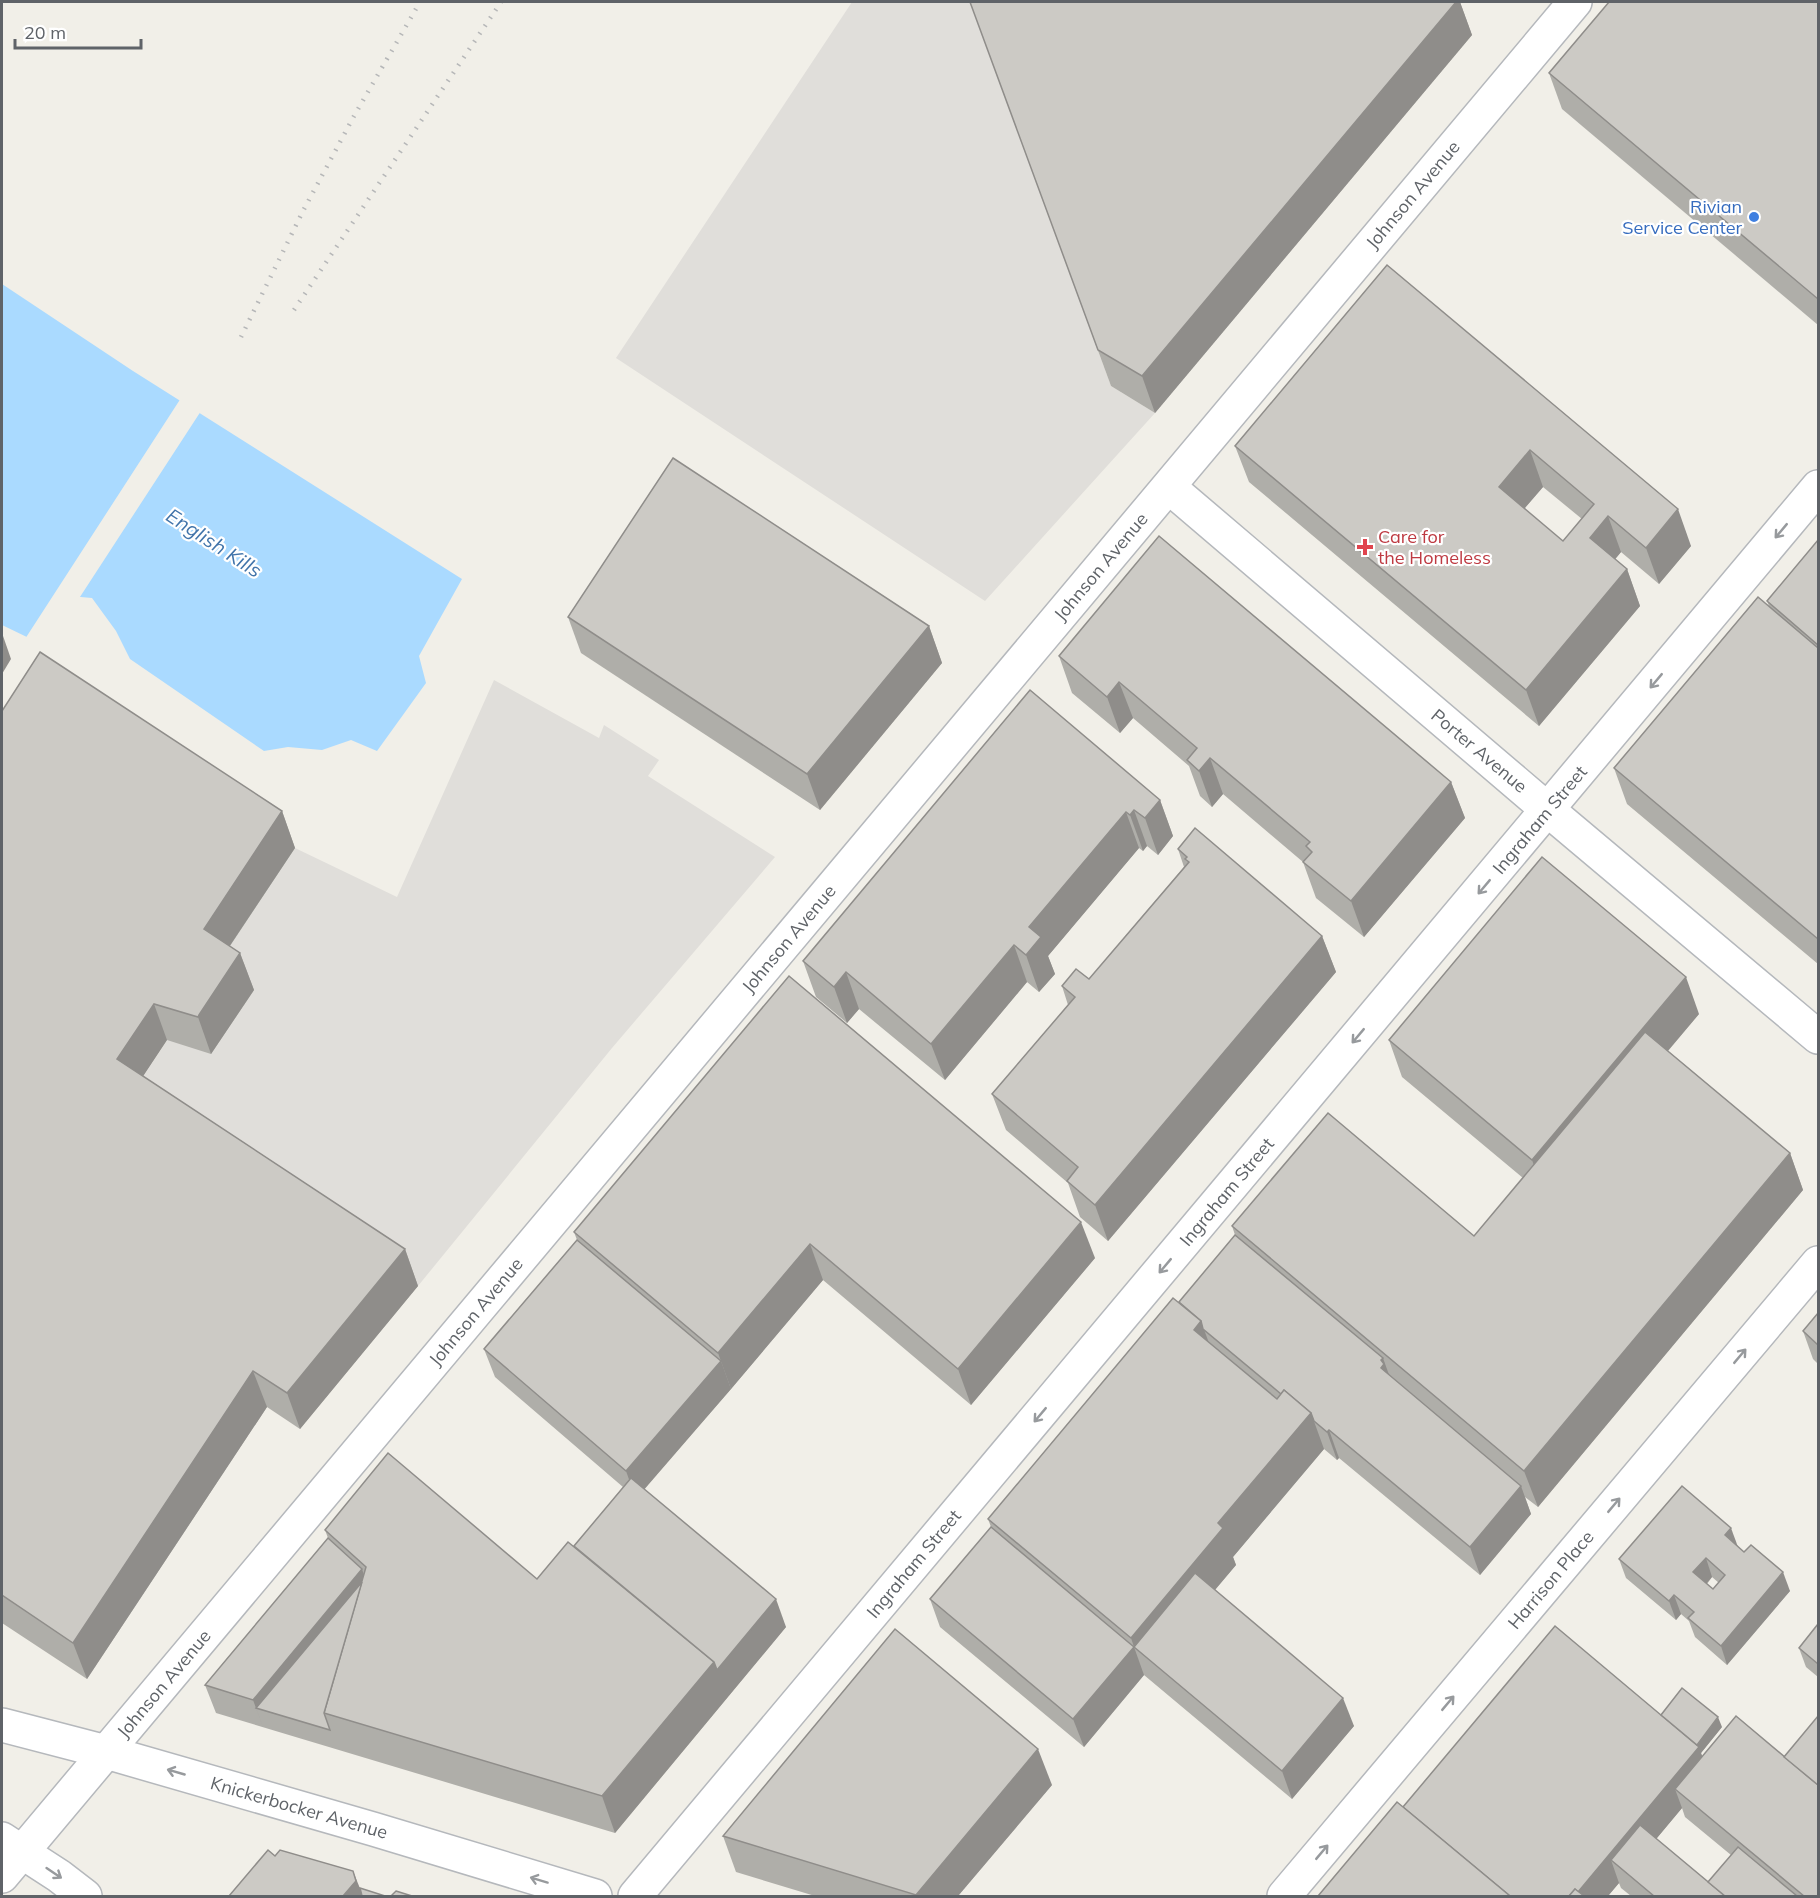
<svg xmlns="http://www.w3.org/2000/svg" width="1820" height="1898" font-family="Mulish,sans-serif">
	<rect width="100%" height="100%" fill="#f1efe8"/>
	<g fill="#e0deda">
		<path d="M852,2H970L1111,386L1155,413L985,601L616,358Z"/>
		<path d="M494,680L599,738L604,725L659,760L648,776L775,857L612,1048L418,1286L130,1096L295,848L397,897Z"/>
	</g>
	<path fill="#aadaff" d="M2,284L133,371L462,579L419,656L426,683L377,751L351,740L322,750L288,747L264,751L130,659L116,631L92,598L58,595L31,639L2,625Z"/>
	<path fill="#f1efe8" d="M181,398L201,411L78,600L60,598L33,641L25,639Z"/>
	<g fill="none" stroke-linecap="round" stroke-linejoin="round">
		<g stroke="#b5b8bc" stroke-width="36">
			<g id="minor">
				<path d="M1169,487L1548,810L1818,1037"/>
				<path d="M2,1725L106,1752L373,1829L595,1896"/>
				<path d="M2,1839L59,1876L85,1896"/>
				<path d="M2,1876L1575,2"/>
				<path d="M635,1896L1818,487"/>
				<path d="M1284,1896L1818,1263"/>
			</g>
		</g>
		<use href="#minor" stroke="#fff" stroke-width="33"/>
		<g stroke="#b6b7b8" stroke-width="4.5" stroke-dasharray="1.5 8" stroke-linecap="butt">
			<path d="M294,310L501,2"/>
			<path d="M241,337L303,211L354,116L420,2"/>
		</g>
	</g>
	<g fill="#afaea9" fill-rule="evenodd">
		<path d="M970,2H1460L1472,35L1155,413L1111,386Z"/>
		<path d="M1818,3V325L1562,109L1549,73Z"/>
		<path d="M1387,265L1691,546L1659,584L1621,552L1615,559L1627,569L1640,606L1539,726L1249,482L1235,446ZM1543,487L1582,519L1563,541L1524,509Z"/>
		<path d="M1818,540V964L1627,804L1614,768L1769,606L1767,601Z"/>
		<path d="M568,617L929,626L942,663L820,810L581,653Z"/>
		<path d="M1059,656L1451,782L1465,818L1364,937L1316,898L1303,862L1223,794L1212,807L1200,796L1189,766L1133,718L1120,733L1072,693Z"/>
		<path d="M1030,690L1160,800L1173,836L1158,855L1147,846L1143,851L1139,848L1048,956L1055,974L1039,992L1027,982L945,1080L859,1009L847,1023L816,997L803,961Z"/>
		<path d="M2,711L282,811L295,848L230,946L240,953L254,990L211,1054L167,1040L143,1076L405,1249L418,1286L300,1429L267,1407L87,1679L2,1623Z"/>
		<path d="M1178,849L1322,936L1336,972L1108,1241L1080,1217L1068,1183L1006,1130L992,1094L1068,1005L1062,986L1089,979L1184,867Z"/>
		<path d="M1699,1014L1668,1051L1790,1153L1803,1190L1538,1507L1525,1497L1531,1514L1480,1575L1339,1458L1337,1460L1324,1449L1233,1557L1236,1565L1215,1590L1354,1726L1292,1799L1144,1675L1084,1747L940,1627L930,1599L991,1527L988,1519L1179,1302L1235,1235L1232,1226L1474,1236L1523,1178L1402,1077L1389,1040Z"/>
		<path d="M574,1232L1095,1258L971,1405L823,1280L731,1389L644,1489L786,1627L615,1833L216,1713L205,1685L328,1538L325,1530L537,1579L574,1546L623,1487L495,1377L484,1349L577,1240Z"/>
		<path d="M1818,1313V1364L1813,1359L1803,1331Z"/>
		<path d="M1737,1546L1790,1591L1727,1665L1695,1637L1689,1621L1681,1614L1676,1620L1626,1578L1619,1559ZM1712,1577L1719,1583L1713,1589L1707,1584Z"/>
		<path d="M1818,1624V1677L1806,1667L1799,1648Z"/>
		<path d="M1722,1727L1701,1753L1702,1756L1818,1896H1631L1621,1888L1619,1883L1608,1896H1318L1403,1807ZM1682,1808L1685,1817L1731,1855L1708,1882L1656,1839Z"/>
		<path d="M1052,1785L958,1896H815L736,1872L723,1836Z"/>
	</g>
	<g fill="#8f8d8a">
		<path d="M1456,2H1460L1472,35L1155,413L1142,376Z"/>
		<path d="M1530,450L1543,487L1512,523L1499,487Z"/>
		<path d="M1678,509L1691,546L1659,584L1646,548Z"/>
		<path d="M1608,516L1621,552L1603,574L1590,538Z"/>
		<path d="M1627,569L1640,606L1539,726L1526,690Z"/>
		<path d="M929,626L942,663L820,810L807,774Z"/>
		<path d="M2,633L11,659L2,674Z"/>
		<path d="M1119,682L1133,718L1120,733L1107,697Z"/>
		<path d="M1210,758L1223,794L1212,807L1199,771Z"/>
		<path d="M1451,782L1465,818L1364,937L1351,901Z"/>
		<path d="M1160,800L1173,836L1158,855L1145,818Z"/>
		<path d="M1134,810L1147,846L1143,851L1130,815Z"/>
		<path d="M282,811L295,848L217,965L204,929Z"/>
		<path d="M1126,812L1139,848L1048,956L1055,974L1039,992L1026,955L1029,927Z"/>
		<path d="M1322,936L1336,972L1108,1241L1095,1205Z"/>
		<path d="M1014,945L1027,982L945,1080L931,1044Z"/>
		<path d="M240,953L254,990L211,1054L198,1017Z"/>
		<path d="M846,972L859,1009L847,1023L834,987Z"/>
		<path d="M1686,977L1699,1014L1545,1196L1532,1160Z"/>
		<path d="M154,1004L167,1040L130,1096L117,1059Z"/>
		<path d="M1790,1153L1803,1190L1538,1507L1524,1471Z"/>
		<path d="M1081,1222L1095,1258L971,1405L958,1369Z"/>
		<path d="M810,1244L823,1280L731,1389L718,1353Z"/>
		<path d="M405,1249L418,1286L300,1429L287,1393Z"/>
		<path d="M1201,1321L1214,1357L1194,1330Z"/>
		<path d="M1383,1358L1393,1386L1381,1368V1360Z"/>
		<path d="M721,1361L731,1389L636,1499L626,1471Z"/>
		<path d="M253,1371L267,1407L87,1679L73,1643Z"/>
		<path d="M1311,1413L1324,1449L1233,1557L1236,1565L1153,1663L1134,1647L1131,1638L1218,1523Z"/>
		<path d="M1329,1430L1339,1458L1337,1460L1327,1432Z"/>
		<path d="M1521,1486L1531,1514L1480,1575L1470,1547Z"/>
		<path d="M1731,1528L1738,1547L1725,1535Z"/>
		<path d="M1706,1558L1712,1577L1700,1591L1693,1572Z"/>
		<path d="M362,1569L370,1593L367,1603L256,1708L263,1727L253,1700Z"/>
		<path d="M1783,1572L1790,1591L1727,1665L1721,1646Z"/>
		<path d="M1674,1595L1681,1614L1676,1620L1669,1601Z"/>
		<path d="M776,1599L786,1627L615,1833L602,1796L714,1662Z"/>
		<path d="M1134,1647L1144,1675L1084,1747L1073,1719Z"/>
		<path d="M1343,1698L1354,1726L1292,1799L1282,1771Z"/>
		<path d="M1718,1717L1722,1727L1701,1753L1709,1775L1675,1789L1682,1808L1627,1874L1611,1860L1619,1883L1608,1896H1576L1575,1895L1693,1751Z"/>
		<path d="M1038,1749L1052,1785L958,1896H917L916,1895Z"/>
		<path d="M353,1871L363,1896H343Z"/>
	</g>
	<g fill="#cccac5" stroke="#8f8d8a" stroke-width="1.5" fill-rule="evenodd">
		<path d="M970,2H1456L1142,376L1098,350Z"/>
		<path d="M1609,2H1817L1818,3V299L1549,73Z"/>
		<path d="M1387,265L1678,509L1646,548L1608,516L1590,538L1627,569L1526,690L1235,446ZM1530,450L1594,504L1563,541L1499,487Z"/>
		<path d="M673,458L929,626L807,774L568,617Z"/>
		<path d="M1159,536L1451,782L1351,901L1303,862L1312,852L1306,846L1310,842L1210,758L1199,771L1187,760L1197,748L1119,682L1107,697L1059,656Z"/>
		<path d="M1818,540V645L1767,601Z"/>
		<path d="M1758,597L1818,648V939L1614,768Z"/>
		<path d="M40,652L282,811L204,929L240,953L199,1015L198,1017L154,1004L117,1059L405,1249L287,1393L253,1371L73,1643L2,1595V711Z"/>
		<path d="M1030,690L1160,800L1145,818L1134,810L1130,815L1126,812L1029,927L1041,937L1026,955L1014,945L931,1044L846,972L834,987L803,961Z"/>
		<path d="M1195,828L1322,936L1095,1205L1067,1181L1078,1167L992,1094L1075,997L1062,986L1076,969L1089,979L1189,862L1185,859L1187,857L1178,849Z"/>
		<path d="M1542,857L1686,977L1532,1160L1389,1040Z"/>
		<path d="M789,976L1081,1222L958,1369L810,1244L718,1353L574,1232Z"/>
		<path d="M1645,1032L1790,1153L1524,1471L1232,1226L1328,1113L1474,1236Z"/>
		<path d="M1235,1235L1383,1358L1381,1360L1384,1364L1381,1368L1521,1486L1470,1547L1329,1430L1327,1432L1314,1421L1311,1413L1284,1390L1281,1394L1203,1329L1201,1321L1179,1302Z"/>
		<path d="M577,1240L721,1361L626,1471L484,1349Z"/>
		<path d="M1173,1298L1201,1321L1194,1330L1277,1399L1284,1390L1311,1413L1218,1523L1223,1528L1131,1638L988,1519Z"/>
		<path d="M1818,1313V1345L1803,1331Z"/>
		<path d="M388,1453L537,1579L568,1542L714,1662L602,1796L324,1713L366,1567L325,1530Z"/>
		<path d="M631,1478L776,1599L717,1670L714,1662L574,1546Z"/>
		<path d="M1682,1486L1731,1528L1725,1535L1744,1552L1751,1545L1783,1572L1721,1646L1688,1618L1694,1612L1674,1595L1669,1601L1619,1559ZM1706,1558L1725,1575L1713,1589L1693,1572Z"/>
		<path d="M991,1527L1134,1647L1073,1719L930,1599Z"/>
		<path d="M328,1538L362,1569L253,1700L205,1685Z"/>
		<path d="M1195,1573L1343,1698L1282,1771L1134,1647Z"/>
		<path d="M362,1582L324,1713L330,1730L256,1708Z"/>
		<path d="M1818,1624V1664L1799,1648Z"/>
		<path d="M1555,1626L1699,1747L1578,1892L1575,1889L1569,1896H1510L1403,1807Z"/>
		<path d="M895,1629L1038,1749L916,1895L723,1836Z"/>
		<path d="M1682,1688L1718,1717L1697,1745L1661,1715Z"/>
		<path d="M1736,1716L1818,1785V1896H1804L1675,1789Z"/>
		<path d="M1818,1716V1785L1784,1757Z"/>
		<path d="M1397,1802L1510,1896H1318Z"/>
		<path d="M1640,1825L1725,1896H1654L1611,1860Z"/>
		<path d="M1738,1847L1797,1896H1725L1708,1882Z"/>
		<path d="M268,1850L275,1856L280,1850L353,1871L356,1881L343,1896H229Z"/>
		<path d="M360,1888L385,1896H362Z"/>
		<path d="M1575,1889L1584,1896H1569Z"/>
		<path d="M396,1891L412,1896H391Z"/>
	</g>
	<defs><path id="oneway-shaft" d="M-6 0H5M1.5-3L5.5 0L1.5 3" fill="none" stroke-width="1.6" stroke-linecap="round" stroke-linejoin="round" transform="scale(1.5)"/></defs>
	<g stroke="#979a9d">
		<use href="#oneway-shaft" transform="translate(1781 531) rotate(130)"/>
		<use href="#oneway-shaft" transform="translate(1656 681) rotate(130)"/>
		<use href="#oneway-shaft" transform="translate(1484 887) rotate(130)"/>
		<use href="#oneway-shaft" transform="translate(1358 1036) rotate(130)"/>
		<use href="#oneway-shaft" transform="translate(1165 1266) rotate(130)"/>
		<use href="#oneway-shaft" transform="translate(1740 1356) rotate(-50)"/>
		<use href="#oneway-shaft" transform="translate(1040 1415) rotate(130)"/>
		<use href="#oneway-shaft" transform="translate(1614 1505) rotate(-50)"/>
		<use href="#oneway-shaft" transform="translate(1448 1703) rotate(-50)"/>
		<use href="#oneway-shaft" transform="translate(176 1772) rotate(-164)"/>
		<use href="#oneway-shaft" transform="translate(1322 1852) rotate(-50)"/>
		<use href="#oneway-shaft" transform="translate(54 1873) rotate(34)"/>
		<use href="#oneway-shaft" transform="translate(539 1880) rotate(-163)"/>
	</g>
	<circle fill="#3f7fe0" stroke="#fff" stroke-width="2" cx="1754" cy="217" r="6"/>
	<path fill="#e0444e" stroke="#fff" stroke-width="2" d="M1362 538h6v6h6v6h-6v6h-6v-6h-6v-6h6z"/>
	<g text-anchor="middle" stroke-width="4.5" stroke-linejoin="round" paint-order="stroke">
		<g font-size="18" fill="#5f6368" stroke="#fff">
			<text transform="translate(1413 195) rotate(-50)" y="6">Johnson Avenue</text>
			<text transform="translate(1101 567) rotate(-50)" y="6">Johnson Avenue</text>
			<text transform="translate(1479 751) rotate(40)" y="6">Porter Avenue</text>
			<text transform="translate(1540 820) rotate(-50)" y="6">Ingraham Street</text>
			<text transform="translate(789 939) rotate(-50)" y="6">Johnson Avenue</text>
			<text transform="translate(1227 1192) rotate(-50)" y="6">Ingraham Street</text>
			<text transform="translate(476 1312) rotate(-50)" y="6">Johnson Avenue</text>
			<text transform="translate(914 1564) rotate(-50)" y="6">Ingraham Street</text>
			<text transform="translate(1551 1580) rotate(-50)" y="6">Harrison Place</text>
			<text transform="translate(164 1684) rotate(-50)" y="6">Johnson Avenue</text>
			<text transform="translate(299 1808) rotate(16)" y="6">Knickerbocker Avenue</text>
		</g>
		<g font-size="18" fill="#366cbe" stroke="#fff" text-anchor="end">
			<text x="1742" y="213">Rivian<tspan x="1742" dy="21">Service Center</tspan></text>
		</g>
		<g font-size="18" fill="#be3a42" stroke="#fff" text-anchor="start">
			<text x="1378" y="543">Care for<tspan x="1378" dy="21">the Homeless</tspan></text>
		</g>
		<g font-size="20" font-style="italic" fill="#4174aa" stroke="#fff">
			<text transform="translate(214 543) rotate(33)" y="7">English Kills</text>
		</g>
	</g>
	<rect width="1820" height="1898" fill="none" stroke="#5f6368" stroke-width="6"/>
	<path d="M15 39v9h126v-9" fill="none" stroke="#5f6368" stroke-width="3"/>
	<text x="24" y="39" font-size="18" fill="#5f6368" stroke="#ffffff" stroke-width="4.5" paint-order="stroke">20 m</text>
</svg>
